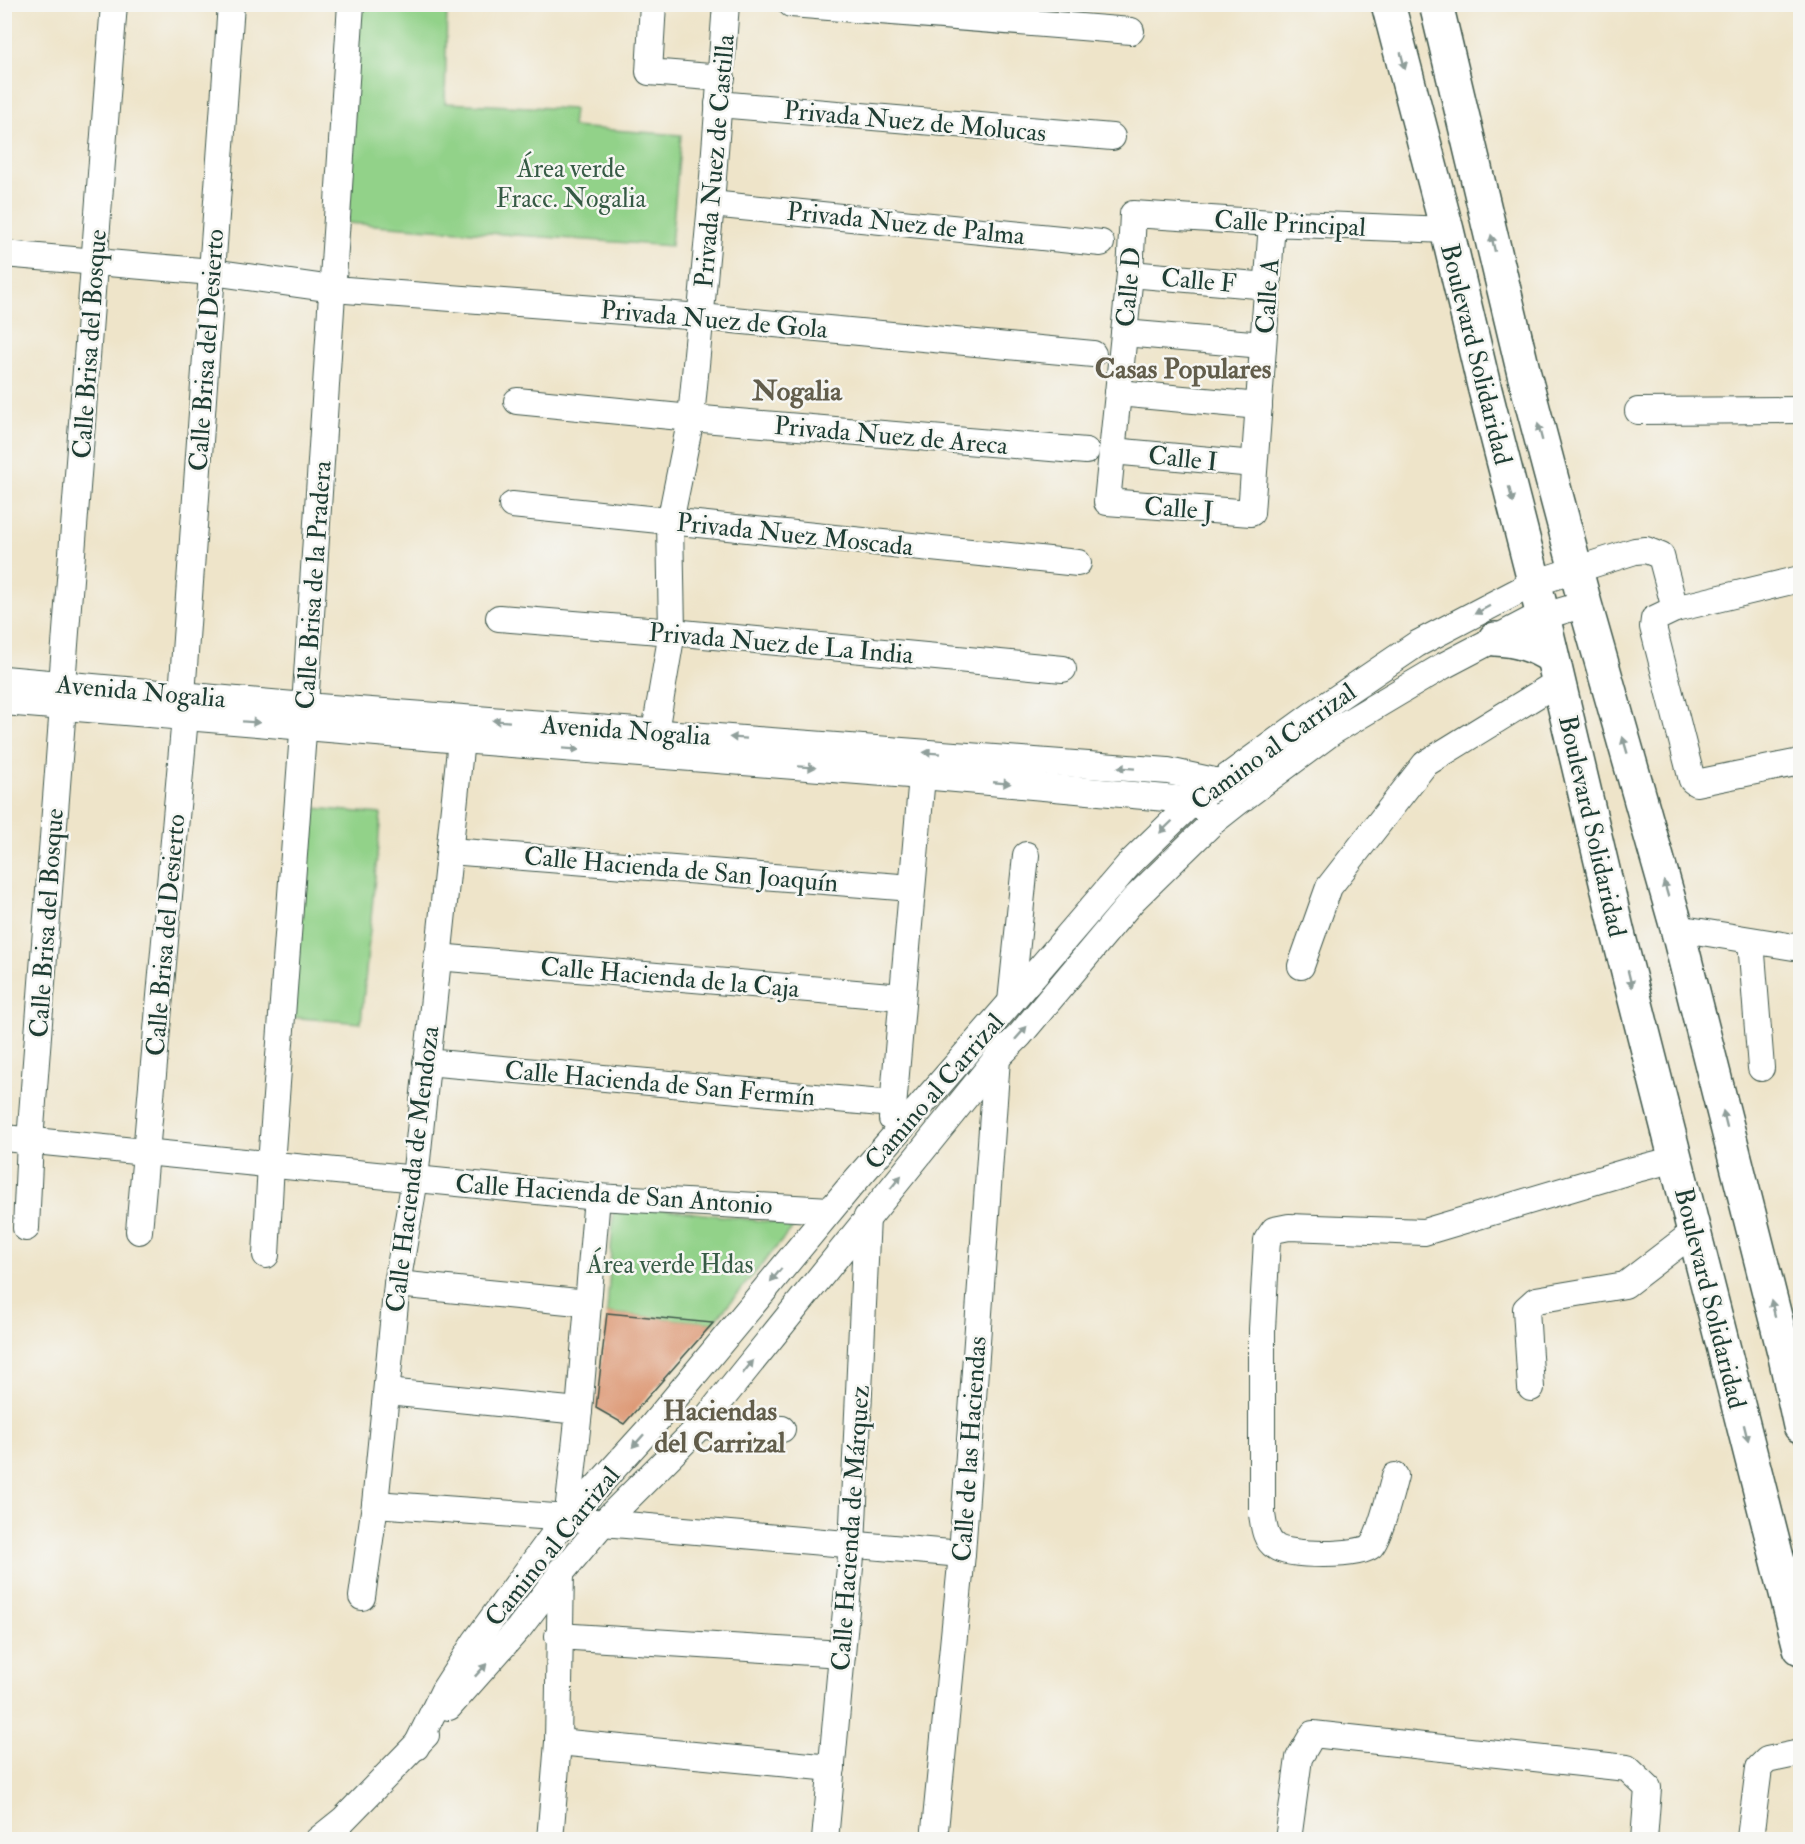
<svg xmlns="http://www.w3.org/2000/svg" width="1805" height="1844" font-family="'IM FELL Double Pica',serif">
	<rect width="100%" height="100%" fill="#f6f6f2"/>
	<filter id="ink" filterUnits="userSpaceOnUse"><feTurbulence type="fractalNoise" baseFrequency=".0167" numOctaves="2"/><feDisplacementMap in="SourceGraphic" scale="12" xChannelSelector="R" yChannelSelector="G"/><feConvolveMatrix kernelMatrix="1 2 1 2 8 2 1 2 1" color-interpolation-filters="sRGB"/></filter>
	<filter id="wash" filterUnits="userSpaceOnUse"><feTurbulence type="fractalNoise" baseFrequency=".008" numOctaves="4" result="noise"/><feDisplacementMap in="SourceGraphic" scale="24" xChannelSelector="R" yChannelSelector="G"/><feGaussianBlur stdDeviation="1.35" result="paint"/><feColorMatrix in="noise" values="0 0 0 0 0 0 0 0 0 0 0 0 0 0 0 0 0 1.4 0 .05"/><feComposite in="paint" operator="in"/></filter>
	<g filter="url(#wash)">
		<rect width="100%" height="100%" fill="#eee4c9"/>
		<g fill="#92d289" stroke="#58885e" stroke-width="1.5">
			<path d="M357,5H447L445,103L574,109L572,127L681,135L671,246L347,223Z"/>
			<path d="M302,807L381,814L361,1023L288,1017Z"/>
			<path d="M614,1203L795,1225L713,1323L607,1313Z"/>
		</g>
		<g id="blocks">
			<path fill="#dd9976" d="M607,1313L713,1323L624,1424L596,1408Z"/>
		</g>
	</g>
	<g filter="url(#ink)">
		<use href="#blocks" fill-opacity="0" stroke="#3e564a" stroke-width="1.5"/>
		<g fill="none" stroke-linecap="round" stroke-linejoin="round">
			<g stroke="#3e564a" stroke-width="28">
				<g id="minor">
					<path d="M653,4L649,72L722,78"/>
					<path d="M791,4L1131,31"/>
					<path d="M718,104L1112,137"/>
					<path d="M711,204L1101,243"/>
					<path d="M1272,223L1251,513L1107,502L1130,274L1133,214L1272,223L1447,230"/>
					<path d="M4,254L212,272L333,289L701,317L1093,354"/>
					<path d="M1130,274L1268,286"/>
					<path d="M1124,333L1263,345"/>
					<path d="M1118,393L1259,406"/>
					<path d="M517,401L691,418L1086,451"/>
					<path d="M1638,411L1800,410"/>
					<path d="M1112,451L1254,464"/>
					<path d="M512,505L1078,563"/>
					<path d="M1675,609L1654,619L1653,627L1692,780L1696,783L1800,762"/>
					<path d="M499,618L672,632L1063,669"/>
					<path d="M4,679L305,706L1168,771L1219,782L1226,789"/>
					<path d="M62,684L114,4"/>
					<path d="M182,695L231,4"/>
					<path d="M4,702L461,740L922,776L1166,798L1194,801L1203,809"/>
					<path d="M652,749L672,632L670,522L691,418L711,204L726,4"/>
					<path d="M450,851L912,888"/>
					<path d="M1677,928L1800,948"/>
					<path d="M1751,941L1761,1068"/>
					<path d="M437,957L902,997"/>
					<path d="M1301,966L1329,887L1425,764L1558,682"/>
					<path d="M1011,1002L1026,855"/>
					<path d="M426,1062L893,1104"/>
					<path d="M892,1119L922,776"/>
					<path d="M4,1138L597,1197L830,1210"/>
					<path d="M26,1228L30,1141L63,706"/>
					<path d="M139,1231L185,717"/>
					<path d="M266,1255L271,1164L305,706L351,4"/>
					<path d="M397,1284L588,1303"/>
					<path d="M1531,1388L1526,1309L1536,1300L1625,1285L1694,1232"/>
					<path d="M387,1392L579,1411"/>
					<path d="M700,1426L782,1429"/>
					<path d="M1395,1476C1391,1491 1380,1536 1371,1546C1359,1557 1289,1556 1276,1547C1265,1540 1264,1527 1262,1514V1329L1267,1240L1274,1230L1289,1227L1424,1232L1633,1170L1676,1159"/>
					<path d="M375,1504L568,1518L603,1523L962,1554"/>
					<path d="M567,1522L579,1411L597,1197"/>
					<path d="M362,1597L375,1504L397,1284L415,1179L461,740"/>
					<path d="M558,1636L842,1654"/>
					<path d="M449,1707L519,1628L561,1573L603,1523L700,1426L997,1058L1020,1035L1133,900L1214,821L1238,802L1332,732L1443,666L1531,620L1585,604"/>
					<path d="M558,1742L832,1768"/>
					<path d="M416,1747L444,1690L475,1642L555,1533L651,1427L849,1188L1011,1002L1131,862L1194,801L1315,713L1417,644L1534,583L1635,551L1646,550L1661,556L1675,609L1800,579"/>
					<path d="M1750,1838L1759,1768L1767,1760L1800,1753"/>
					<path d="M318,1840L343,1820L426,1735"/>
					<path d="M550,1840L558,1742L561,1570"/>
					<path d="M825,1840L852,1545L867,1217"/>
					<path d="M934,1840L962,1554L997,1058"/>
					<path d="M1288,1840L1299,1758L1313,1734L1627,1768L1648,1788L1644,1840"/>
				</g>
			</g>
			<g stroke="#3e564a" stroke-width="36">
				<g id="highway">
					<path d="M1388,4L1447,230L1484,386L1543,616L1618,933L1800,1648"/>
					<path d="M1436,4L1524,374L1585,604L1677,928L1784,1352L1800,1426"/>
					<path d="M1495,639C1517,640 1533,645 1552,657"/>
				</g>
			</g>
			<use href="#minor" stroke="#fff" stroke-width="26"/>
			<use href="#highway" stroke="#fff" stroke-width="33"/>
		</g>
		<defs><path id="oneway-solid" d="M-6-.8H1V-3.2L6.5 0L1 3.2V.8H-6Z" transform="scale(1.5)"/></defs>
		<g fill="#8f9e9a">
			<use href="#oneway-solid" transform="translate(1403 61) rotate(75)"/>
			<use href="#oneway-solid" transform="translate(1493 243) rotate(-103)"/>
			<use href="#oneway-solid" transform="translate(1540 432) rotate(-105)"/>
			<use href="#oneway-solid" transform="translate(1511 495) rotate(76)"/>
			<use href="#oneway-solid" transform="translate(1482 610) rotate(152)"/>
			<use href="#oneway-solid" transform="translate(501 721) rotate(-176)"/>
			<use href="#oneway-solid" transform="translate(251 722) rotate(4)"/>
			<use href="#oneway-solid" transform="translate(738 738) rotate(-176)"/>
			<use href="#oneway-solid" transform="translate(1625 745) rotate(-106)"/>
			<use href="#oneway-solid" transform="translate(571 749) rotate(4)"/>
			<use href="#oneway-solid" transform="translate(932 753) rotate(-176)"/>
			<use href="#oneway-solid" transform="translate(807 767) rotate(4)"/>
			<use href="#oneway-solid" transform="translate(1126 768) rotate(-176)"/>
			<use href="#oneway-solid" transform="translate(1002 783) rotate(5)"/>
			<use href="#oneway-solid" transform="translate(1166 827) rotate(136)"/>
			<use href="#oneway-solid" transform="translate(1666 889) rotate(-106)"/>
			<use href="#oneway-solid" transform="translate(1630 979) rotate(76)"/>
			<use href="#oneway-solid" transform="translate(1021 1033) rotate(-48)"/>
			<use href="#oneway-solid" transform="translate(1725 1119) rotate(-104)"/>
			<use href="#oneway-solid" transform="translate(896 1182) rotate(-51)"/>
			<use href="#oneway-solid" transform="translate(776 1275) rotate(130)"/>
			<use href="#oneway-solid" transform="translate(1773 1308) rotate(-104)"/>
			<use href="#oneway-solid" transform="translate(748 1367) rotate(-51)"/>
			<use href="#oneway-solid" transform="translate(1746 1433) rotate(76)"/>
			<use href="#oneway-solid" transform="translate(638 1441) rotate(132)"/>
			<use href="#oneway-solid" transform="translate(481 1670) rotate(-47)"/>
		</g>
	</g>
	<g text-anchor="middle" stroke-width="5" stroke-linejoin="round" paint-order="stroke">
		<g font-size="26" fill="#1f3d34" stroke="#f6f6f2">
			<text transform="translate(915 121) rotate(5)" y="9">Privada Nuez de Molucas</text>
			<text transform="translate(714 161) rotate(-85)" y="9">Privada Nuez de Castilla</text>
			<text transform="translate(906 223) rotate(6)" y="9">Privada Nuez de Palma</text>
			<text transform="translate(1290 223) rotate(3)" y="9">Calle Principal</text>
			<text transform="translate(1199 280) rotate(5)" y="9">Calle F</text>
			<text transform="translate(1128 287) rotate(-85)" y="9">Calle D</text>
			<text transform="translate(1267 296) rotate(-86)" y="9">Calle A</text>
			<text transform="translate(714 319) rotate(5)" y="9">Privada Nuez de Gola</text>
			<text transform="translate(89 344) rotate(-86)" y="9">Calle Brisa del Bosque</text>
			<text transform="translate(206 350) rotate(-86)" y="9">Calle Brisa del Desierto</text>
			<text transform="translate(1477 354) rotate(76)" y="9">Boulevard Solidaridad</text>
			<text transform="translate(891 435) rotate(5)" y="9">Privada Nuez de Areca</text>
			<text transform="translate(1183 458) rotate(6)" y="9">Calle I</text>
			<text transform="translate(1179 508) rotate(4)" y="9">Calle J</text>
			<text transform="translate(795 534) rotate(6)" y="9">Privada Nuez Moscada</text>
			<text transform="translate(313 585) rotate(-86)" y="9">Calle Brisa de la Pradera</text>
			<text transform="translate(781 643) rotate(5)" y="9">Privada Nuez de La India</text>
			<text transform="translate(141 691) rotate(5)" y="9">Avenida Nogalia</text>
			<text transform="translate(626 730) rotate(4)" y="9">Avenida Nogalia</text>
			<text transform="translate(1273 746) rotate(-36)" y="9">Camino al Carrizal</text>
			<text transform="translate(1593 826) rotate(77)" y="9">Boulevard Solidaridad</text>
			<text transform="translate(681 869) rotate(5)" y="9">Calle Hacienda de San Joaquín</text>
			<text transform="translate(46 923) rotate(-86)" y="9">Calle Brisa del Bosque</text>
			<text transform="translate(165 935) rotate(-85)" y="9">Calle Brisa del Desierto</text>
			<text transform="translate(670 977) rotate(5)" y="9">Calle Hacienda de la Caja</text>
			<text transform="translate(660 1083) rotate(5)" y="9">Calle Hacienda de San Fermín</text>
			<text transform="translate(934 1091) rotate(-49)" y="9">Camino al Carrizal</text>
			<text transform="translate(412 1169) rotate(-83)" y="9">Calle Hacienda de Mendoza</text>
			<text transform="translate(614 1194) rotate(4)" y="9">Calle Hacienda de San Antonio</text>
			<text transform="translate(1711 1298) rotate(76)" y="9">Boulevard Solidaridad</text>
			<text transform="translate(969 1449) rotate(-86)" y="9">Calle de las Haciendas</text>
			<text transform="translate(850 1528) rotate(-86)" y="9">Calle Hacienda de Márquez</text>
			<text transform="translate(552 1546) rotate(-51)" y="9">Camino al Carrizal</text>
		</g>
		<g font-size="26" fill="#365b45" stroke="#f6f6f2">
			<text x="571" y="177">Área verde<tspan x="571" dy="30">Fracc. Nogalia</tspan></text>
			<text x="670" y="1273">Área verde Hdas</text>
		</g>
		<g font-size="28" font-weight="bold" fill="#625d4b" stroke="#f6f6f2">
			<text x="1183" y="378">Casas Populares</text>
			<text x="797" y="400">Nogalia</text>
			<text x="720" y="1420">Haciendas<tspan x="720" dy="32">del Carrizal</tspan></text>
		</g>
	</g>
	<rect width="1805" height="1844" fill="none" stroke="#f6f6f2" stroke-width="24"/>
</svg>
